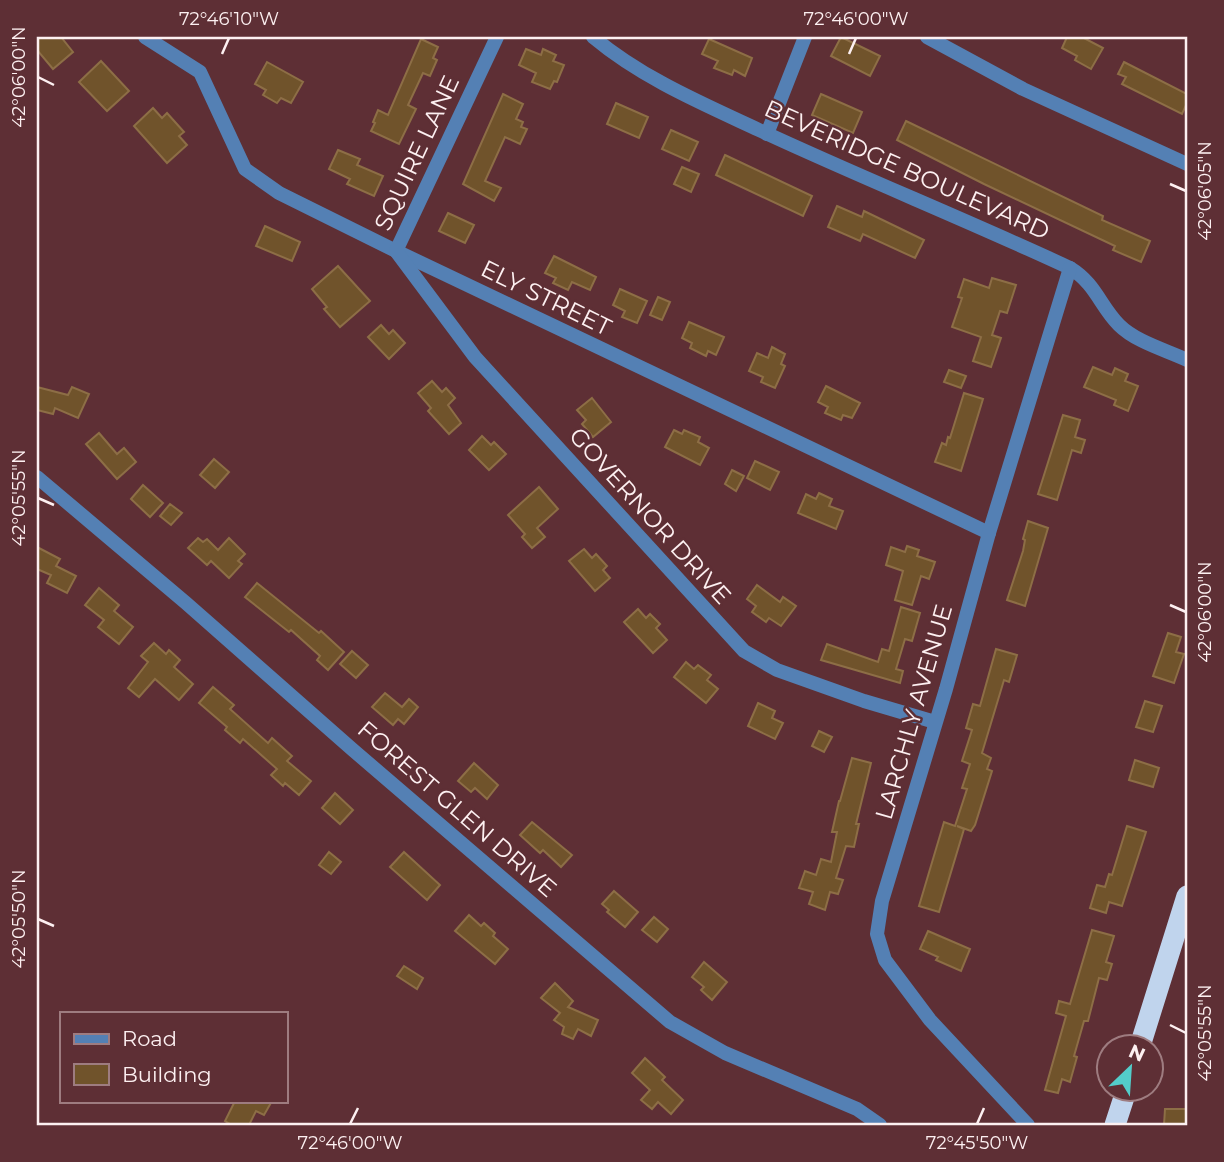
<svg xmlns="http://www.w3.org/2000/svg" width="1224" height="1162" font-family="Montserrat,sans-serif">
	<rect width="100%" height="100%" fill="#5e2f35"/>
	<g fill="#70532b" stroke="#8d6e46" stroke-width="2">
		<path d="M37,37H61L73,52L53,69L37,50Z"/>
		<path d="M841,37L880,56L870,76L831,56Z"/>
		<path d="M1067,37H1082L1103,48L1091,69L1075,60L1077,56L1062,48Z"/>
		<path d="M421,39L438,47L433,58L437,60L430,76L423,73L408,105L416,109L399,144L371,131L375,123L373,122L378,110L388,115Z"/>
		<path d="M709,39L752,58L745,76L734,70L732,75L714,68L718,61L702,54Z"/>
		<path d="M526,49L541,55L543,49L556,55L553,61L564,65L557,82L554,81L550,89L532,82L536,73L519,65Z"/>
		<path d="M101,61L129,91L107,111L79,82Z"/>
		<path d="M267,62L303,82L291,103L281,98L277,103L263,95L266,90L255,84Z"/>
		<path d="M1124,62L1187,94V103L1182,114L1122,84L1126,77L1118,74Z"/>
		<path d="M503,94L523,104L516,119L523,122L521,127L527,129L520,144L505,137L485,181L501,188L494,201L463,184Z"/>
		<path d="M821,94L862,112L853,133L812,115Z"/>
		<path d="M616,103L648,117L639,138L607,124Z"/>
		<path d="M153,108L162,118L167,113L184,132L179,136L187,145L167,163L134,126Z"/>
		<path d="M906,121L1103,216L1102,220L1150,241L1141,262L1113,250L1115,246L984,184L897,140Z"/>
		<path d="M671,130L698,142L689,161L662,149Z"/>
		<path d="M338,150L360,159L357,165L383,176L374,196L347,184L350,179L329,169Z"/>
		<path d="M725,155L812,196L803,216L716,175Z"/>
		<path d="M682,167L699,174L691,192L674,184Z"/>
		<path d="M837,206L862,217L864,211L924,240L915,258L863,234L860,241L828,227Z"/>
		<path d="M448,213L474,225L465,243L439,231Z"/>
		<path d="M265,226L300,242L292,261L256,246Z"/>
		<path d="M554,256L596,277L590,290L572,282L568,290L553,283L556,278L545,273Z"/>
		<path d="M338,266L370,301L340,327L324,309L327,307L312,289Z"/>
		<path d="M992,278L1016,285L1007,313L1000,311L992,335L1001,338L991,367L973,361L981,337L952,327L962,298L958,297L964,279L989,288Z"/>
		<path d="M620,289L647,301L637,323L622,317L625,311L613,305Z"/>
		<path d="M658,297L670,302L662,320L650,315Z"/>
		<path d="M689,322L724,337L716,355L708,351L706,356L690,348L692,343L682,338Z"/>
		<path d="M381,325L389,334L393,330L405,343L389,359L368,337Z"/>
		<path d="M772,347L785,354L781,364L785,366L775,388L761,382L763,377L749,371L757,353L768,358Z"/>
		<path d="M1093,367L1112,375L1115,368L1128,374L1125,381L1138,386L1128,411L1114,405L1116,400L1084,387Z"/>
		<path d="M949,370L966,376L961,388L944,382Z"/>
		<path d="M432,381L442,392L446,388L455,398L448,405L461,423L449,434L428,411L431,408L418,393Z"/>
		<path d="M826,386L860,403L852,418L843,415L841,420L825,413L828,407L818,402Z"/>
		<path d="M37,387L68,395L72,387L89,394L78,418L55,408L53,414L37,410Z"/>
		<path d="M964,393L983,399L961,471L935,462L942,443L946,445L948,437L950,438Z"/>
		<path d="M592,398L611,422L593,437L582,424L586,420L577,410Z"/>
		<path d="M1063,415L1080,420L1075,437L1085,440L1081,453L1072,450L1057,500L1038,494Z"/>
		<path d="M674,430L682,434L684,430L700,437L698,442L709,448L700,465L665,447Z"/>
		<path d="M99,433L117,454L124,448L136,462L117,479L86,444Z"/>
		<path d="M482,436L491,445L494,442L506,454L489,470L469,450Z"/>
		<path d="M214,459L229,472L215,488L200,475Z"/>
		<path d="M755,461L779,472L770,490L747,478Z"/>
		<path d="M732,470L744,476L736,491L725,484Z"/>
		<path d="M143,485L163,503L150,517L131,499Z"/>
		<path d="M539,487L558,509L537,528L545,537L532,548L522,537L525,534L508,515Z"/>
		<path d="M819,493L832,499L829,506L843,511L836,529L798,513L806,494L816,499Z"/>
		<path d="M170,504L182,513L171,525L160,516Z"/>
		<path d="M1028,521L1048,528L1025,606L1007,600L1023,551L1025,540L1023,539Z"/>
		<path d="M198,538L203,542L207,539L218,550L229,538L245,554L238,561L242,564L229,578L211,561L207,565L188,548Z"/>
		<path d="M907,546L919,550L917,556L935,562L929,579L921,576L912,605L895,600L903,571L886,565L891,547L905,552Z"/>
		<path d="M37,547L60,559L56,566L76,576L67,593L47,583L51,575L37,569Z"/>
		<path d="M584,549L592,558L596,554L607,566L603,570L610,578L595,591L569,561Z"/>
		<path d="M257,583L319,633L321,631L344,652L328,670L317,660L320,656L291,630L289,632L245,597Z"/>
		<path d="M757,585L780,602L783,597L796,606L781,626L769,618L766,622L752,612L756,606L747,599Z"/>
		<path d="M99,588L119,605L114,611L133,627L119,644L98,627L104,620L85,605Z"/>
		<path d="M901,607L920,613L912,641L905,639L896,669L903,671L900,683L821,660L827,644L878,662L882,649L889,651Z"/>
		<path d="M638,609L646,618L650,614L660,624L656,628L667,640L653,653L624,622Z"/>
		<path d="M1168,633L1181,637L1176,652L1184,654L1174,683L1153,676Z"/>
		<path d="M154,643L166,654L169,650L180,660L174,667L193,684L179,700L155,679L139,697L128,688L148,662L141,656Z"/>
		<path d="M996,649L1017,655L1009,682L1004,680L982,753L991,758L987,769L992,771L975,825L971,831L957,826L964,829L939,912L919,906L944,822L955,826L967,789L962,788L970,764L962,761L972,730L966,728L973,704L980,706Z"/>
		<path d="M352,651L368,665L356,678L340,664Z"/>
		<path d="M686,662L694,669L698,665L711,675L707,680L718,689L706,703L674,677Z"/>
		<path d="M213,687L234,705L230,709L268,743L272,738L292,756L287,761L311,781L299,795L285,783L283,786L271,775L277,769L243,739L240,743L225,730L227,727L199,703Z"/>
		<path d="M385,693L402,707L409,699L418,707L404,724L398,719L393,725L372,707Z"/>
		<path d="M1145,701L1162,706L1153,732L1136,727Z"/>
		<path d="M758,703L775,711L772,718L783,723L775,739L748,726Z"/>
		<path d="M819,731L832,737L824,752L812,746Z"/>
		<path d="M852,758L871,763L856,824H859L854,847L846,846L836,878L843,880L838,894L830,892L825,910L809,904L813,892L799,888L805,871L816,875L821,859L831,862L837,832H832L839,801H840Z"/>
		<path d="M1135,760L1159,768L1153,787L1129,780Z"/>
		<path d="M474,763L498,785L487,799L475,788L471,792L458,781Z"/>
		<path d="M335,793L353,810L340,824L322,808Z"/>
		<path d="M532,822L572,855L561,867L543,850L540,853L520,835Z"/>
		<path d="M1127,826L1146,832L1122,906L1109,902L1106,913L1090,908L1097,885L1105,887L1109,874L1112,875Z"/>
		<path d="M329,852L341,862L331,874L319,865Z"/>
		<path d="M404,852L440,885L427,900L390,867Z"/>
		<path d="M614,891L638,912L625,927L607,912L609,910L602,904Z"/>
		<path d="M469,915L481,926L484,923L495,933L493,936L508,949L495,964L455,931Z"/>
		<path d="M654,917L668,929L657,942L642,930Z"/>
		<path d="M1092,930L1114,936L1106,962L1112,964L1107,980L1099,978L1088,1021H1084L1074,1056L1077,1057L1070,1082L1062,1079L1058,1093L1045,1090L1066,1016L1056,1013L1059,1001L1070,1004Z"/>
		<path d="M928,931L970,949L961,971L936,960L938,957L920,949Z"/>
		<path d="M704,962L727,982L712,1000L701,990L704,987L692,977Z"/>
		<path d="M404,966L423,978L417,989L397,976Z"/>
		<path d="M555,983L573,1001L568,1007L598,1020L591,1036L578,1029L573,1039L562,1034L564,1027L554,1020L560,1013L541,998Z"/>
		<path d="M645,1058L665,1077L662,1080L683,1100L671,1114L658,1102L652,1109L641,1100L650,1090L632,1073Z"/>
		<path d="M235,1101H272L264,1115L256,1111L249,1125H232L225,1121Z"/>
		<path d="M1165,1109H1187V1125H1164Z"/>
	</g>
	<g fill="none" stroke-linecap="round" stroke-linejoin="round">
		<g stroke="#5480b4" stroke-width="14">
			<path d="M145,37L200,72L245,169L279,193L396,251L989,533"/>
			<path d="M497,37L396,251L475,357L744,651L777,670L864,701L935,722"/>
			<path d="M593,37C642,78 701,103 759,130C862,178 967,220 1070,268C1096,284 1100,306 1119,325C1136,342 1166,350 1187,360"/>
			<path d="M927,37L1023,89L1187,164"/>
			<path d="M767,134L805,37"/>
			<path d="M37,477L186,603L353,750L670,1022L725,1053L857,1109L880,1125"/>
			<path d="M1028,1125L930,1020L885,960L877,934L882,901L946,689L989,533L1070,268"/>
		</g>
		<g stroke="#c0d4ed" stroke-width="21">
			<path d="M1140,1046L1187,896"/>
			<path d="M1115,1125L1127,1088"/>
		</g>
	</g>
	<path fill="none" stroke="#fdf0f1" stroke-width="2.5" d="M222,54L229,38M849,54L856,38M38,77L54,85M1170,184L1186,191M38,498L54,505M1170,605L1186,612M38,919L54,926M1170,1025L1186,1033M350,1124L358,1108M977,1124L984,1108"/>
	<g text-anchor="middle" stroke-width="5" stroke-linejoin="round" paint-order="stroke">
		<g font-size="24" fill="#fdf0f1" stroke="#5e2f35">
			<text transform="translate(417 153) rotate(-65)" y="8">SQUIRE LANE</text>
			<text transform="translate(907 170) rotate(24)" y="8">BEVERIDGE BOULEVARD</text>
			<text transform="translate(546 298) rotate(26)" y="8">ELY STREET</text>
			<text transform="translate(650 516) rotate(48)" y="8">GOVERNOR DRIVE</text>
			<text transform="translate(914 712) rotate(-74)" y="8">LARCHLY AVENUE</text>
			<text transform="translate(457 809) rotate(41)" y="8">FOREST GLEN DRIVE</text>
		</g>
	</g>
	<rect width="1224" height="1162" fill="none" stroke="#5e2f35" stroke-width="77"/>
	<rect x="60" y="1012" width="228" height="91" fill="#5e2f35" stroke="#9e7c80" stroke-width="2"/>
	<rect x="74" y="1034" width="35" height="10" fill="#5480b4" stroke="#9e7c80" stroke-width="2"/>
	<text x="122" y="1046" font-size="21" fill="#fdf0f1">Road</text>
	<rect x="74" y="1064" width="35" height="21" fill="#70532b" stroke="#9e7c80" stroke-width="2"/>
	<text x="122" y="1082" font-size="21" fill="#fdf0f1">Building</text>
	<g transform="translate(1130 1068) rotate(25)"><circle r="33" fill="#5e2f35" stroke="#9e7c80" stroke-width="2"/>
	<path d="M0-5L12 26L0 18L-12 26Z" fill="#53cdca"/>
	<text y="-10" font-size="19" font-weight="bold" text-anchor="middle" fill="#fdf0f1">N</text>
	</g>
	<rect x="38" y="38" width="1148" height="1086" fill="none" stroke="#fdf0f1" stroke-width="2.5"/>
	<g font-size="18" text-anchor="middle" fill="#fdf0f1">
		<text x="229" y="25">72°46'10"W</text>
		<text x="856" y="25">72°46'00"W</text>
		<text transform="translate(19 77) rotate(-90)" y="6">42°06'00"N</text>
		<text transform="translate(1205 191) rotate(-90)" y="6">42°06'05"N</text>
		<text transform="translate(19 498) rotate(-90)" y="6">42°05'55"N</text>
		<text transform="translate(1205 612) rotate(-90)" y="6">42°06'00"N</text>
		<text transform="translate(19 919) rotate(-90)" y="6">42°05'50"N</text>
		<text transform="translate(1205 1033) rotate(-90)" y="6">42°05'55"N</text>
		<text x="350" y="1149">72°46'00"W</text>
		<text x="977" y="1149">72°45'50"W</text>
	</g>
</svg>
